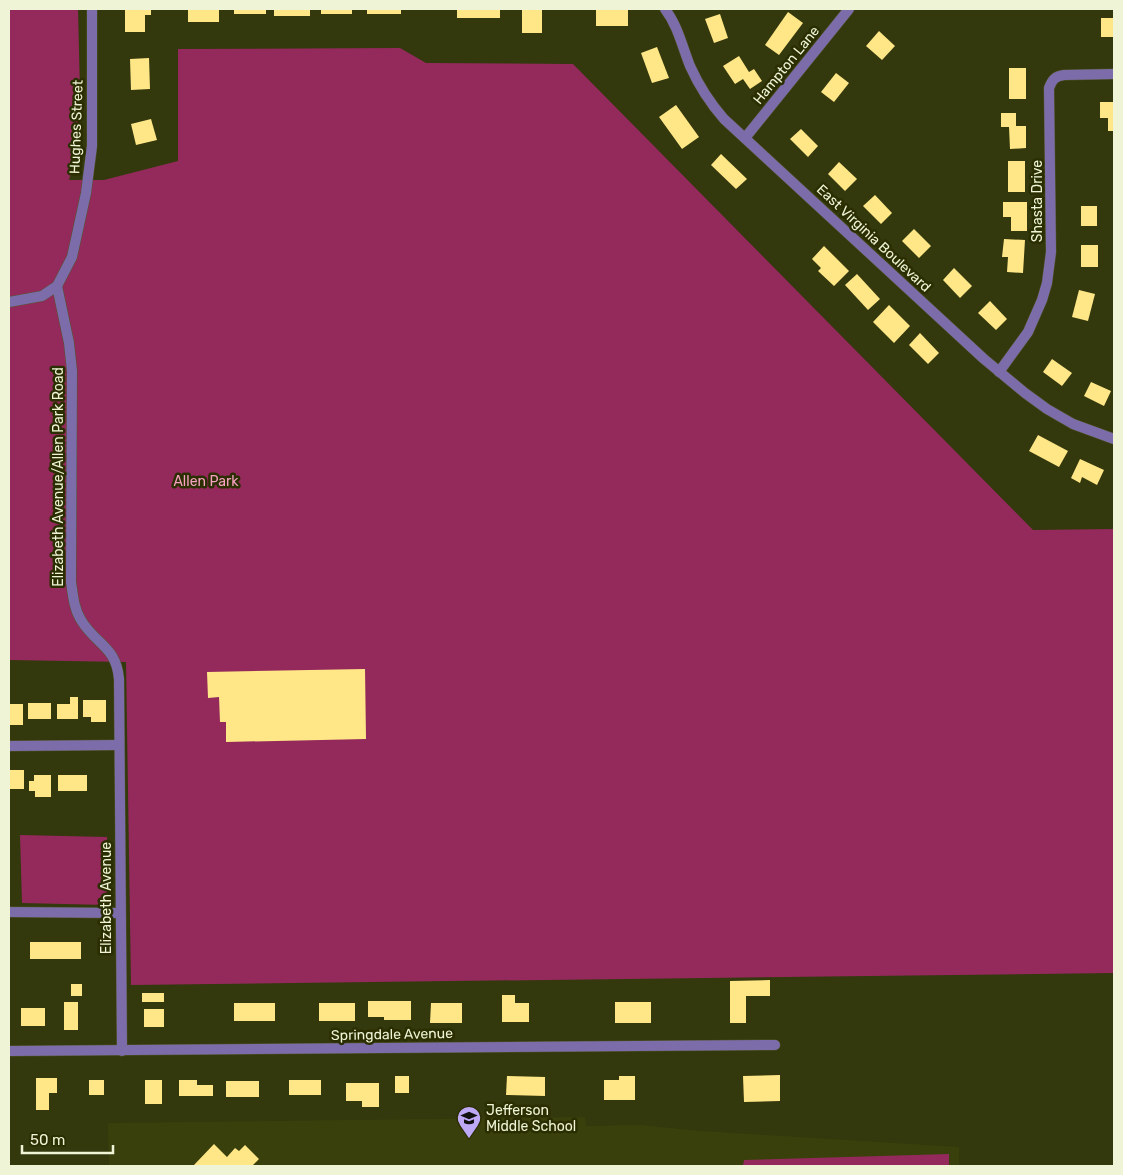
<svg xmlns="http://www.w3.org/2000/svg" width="1123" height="1175" font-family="Rubik,sans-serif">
	<rect width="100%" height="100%" fill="#33380d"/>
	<path fill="#3a400c" d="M585,1117L586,1126L640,1125L701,1131L959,1147V1166H109L108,1123Z"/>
	<g fill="#942a5c">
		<path d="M9,9H78L81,134L69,180H104L178,161V49L400,48L426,63L573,64L1033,530L1114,529V973L131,985L126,662L9,660Z"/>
		<path d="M20,835L107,837V905L22,903Z"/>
		<path d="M949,1154V1166H743L744,1160Z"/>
	</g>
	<g fill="#ffe787">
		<path d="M125,9H151V15H145V32H125Z"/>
		<rect x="188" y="9" width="31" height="13"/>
		<rect x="234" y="9" width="32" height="5"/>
		<rect x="274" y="9" width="36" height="7"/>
		<rect x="321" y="9" width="31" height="5"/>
		<rect x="367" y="9" width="34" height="5"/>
		<rect x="457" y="9" width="43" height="9"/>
		<rect x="522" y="9" width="20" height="24"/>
		<rect x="596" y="9" width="32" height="17"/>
		<path d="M788,12L803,23L779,55L765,45Z"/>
		<path d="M720,14L728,38L714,43L705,19Z"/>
		<rect x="1101" y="18" width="13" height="19"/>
		<path d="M879,31L895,46L882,60L866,46Z"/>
		<path d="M657,47L669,78L652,83L641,53Z"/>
		<path d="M739,56L749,72L754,69L762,81L750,89L743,79L735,84L723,66Z"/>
		<path d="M149,58L150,89L131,90L130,59Z"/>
		<rect x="1009" y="68" width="17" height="31"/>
		<path d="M836,73L849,83L834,102L821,92Z"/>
		<path d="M1100,102H1114V131H1108V118H1100Z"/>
		<path d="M676,105L699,137L682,149L659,117Z"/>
		<path d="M1001,113H1016V126H1026V148L1010,149L1009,127H1001Z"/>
		<path d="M151,119L157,140L136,145L131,124Z"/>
		<path d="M801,129L818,146L808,157L790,139Z"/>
		<path d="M721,154L747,179L736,189L711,165Z"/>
		<rect x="1008" y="161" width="17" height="31"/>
		<path d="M839,162L857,179L845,191L828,174Z"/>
		<path d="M875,195L892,213L881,224L863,206Z"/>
		<path d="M1003,202H1027V231H1011V217H1003Z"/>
		<rect x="1081" y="206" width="16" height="20"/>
		<path d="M914,229L931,246L919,258L902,241Z"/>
		<path d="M1004,239L1025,240L1023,273L1007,272L1008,257H1002Z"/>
		<rect x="1081" y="245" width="17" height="22"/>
		<path d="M824,246L849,271L834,286L818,271L821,268L812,259Z"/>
		<path d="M954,268L972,286L960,298L943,280Z"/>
		<path d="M857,274L880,299L868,310L845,285Z"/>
		<path d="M1079,290L1095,294L1088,321L1072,317Z"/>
		<path d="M990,301L1007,319L996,330L978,313Z"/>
		<path d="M889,305L910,326L894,343L873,322Z"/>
		<path d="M920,333L939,353L928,364L909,345Z"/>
		<path d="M1052,359L1072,373L1062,386L1043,372Z"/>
		<path d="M1091,382L1111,391L1104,406L1084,396Z"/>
		<path d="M1038,435L1068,451L1059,467L1029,451Z"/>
		<path d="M1080,459L1104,470L1097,485L1082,477L1080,483L1071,478Z"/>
		<path d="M365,669L366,739L226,742V722H220L219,697L208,698L207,672Z"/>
		<path d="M70,697H78V719H57V704H70Z"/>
		<path d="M83,700H106V722H91V717H83Z"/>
		<rect x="28" y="703" width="23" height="16"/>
		<rect x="9" y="704" width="14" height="21"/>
		<rect x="9" y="770" width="15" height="19"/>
		<path d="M34,775H51V797H35V791H29V781H34Z"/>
		<rect x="58" y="775" width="29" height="16"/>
		<rect x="30" y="942" width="51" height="17"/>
		<path d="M770,980V996H746V1023H730V981Z"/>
		<rect x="71" y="984" width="11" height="12"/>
		<rect x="142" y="993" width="22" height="9"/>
		<path d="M502,995H515V1003H529V1022H502Z"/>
		<path d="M368,1001H411V1020H384V1017H368Z"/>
		<rect x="64" y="1002" width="14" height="28"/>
		<rect x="615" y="1002" width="36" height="21"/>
		<rect x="234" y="1003" width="41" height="18"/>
		<rect x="319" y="1003" width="36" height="18"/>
		<path d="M431,1003H462V1023H430Z"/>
		<rect x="21" y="1008" width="24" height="18"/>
		<rect x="144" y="1009" width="20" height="18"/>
		<path d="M780,1075V1101L744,1102L743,1076Z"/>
		<rect x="395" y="1076" width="14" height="17"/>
		<path d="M507,1076L545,1077V1096L506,1095Z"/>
		<path d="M619,1076H635V1100H604V1080H619Z"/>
		<path d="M36,1078H57V1093H49V1110H36Z"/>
		<rect x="89" y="1080" width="15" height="15"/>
		<rect x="145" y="1080" width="17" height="24"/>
		<path d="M179,1080H197V1085H213V1096H179Z"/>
		<rect x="289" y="1080" width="32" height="15"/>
		<rect x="226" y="1081" width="33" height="16"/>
		<path d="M346,1083H379V1107H362V1101H346Z"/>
		<path d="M214,1144L227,1157L235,1148L239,1151L245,1145L259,1159L252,1166H195L194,1165Z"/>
	</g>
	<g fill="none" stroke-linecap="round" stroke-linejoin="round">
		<g stroke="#51562d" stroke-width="11">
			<g id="minor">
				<path d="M665,9C678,26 682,46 690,66C699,86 710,103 724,119L984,359L1025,393L1047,409L1073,424L1114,439"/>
				<path d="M745,138L849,9"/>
				<path d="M57,286L69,343L72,371L71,582C73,595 74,609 81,620C96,645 116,646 119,679L122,1051"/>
				<path d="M9,302L42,296L57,286L72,257L86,193L92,146V9"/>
				<path d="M999,372L1028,332L1042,300L1047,283L1051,252L1049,88C1052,80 1055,76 1064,75L1114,74"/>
				<path d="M9,746L119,745"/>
				<path d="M9,912L120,913"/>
				<path d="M9,1051L775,1045"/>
			</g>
		</g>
		<use href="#minor" stroke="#7c6ca9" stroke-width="10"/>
	</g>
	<defs>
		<g id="school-pin" transform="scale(1.25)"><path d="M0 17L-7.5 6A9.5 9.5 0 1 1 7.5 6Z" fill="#bda9f5" stroke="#2a2e01"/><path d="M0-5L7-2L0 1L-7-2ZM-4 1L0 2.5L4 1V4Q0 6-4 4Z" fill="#111"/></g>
	</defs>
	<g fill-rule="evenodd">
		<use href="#school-pin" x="469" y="1118"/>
	</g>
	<g text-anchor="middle" stroke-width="5" stroke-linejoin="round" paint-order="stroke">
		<g font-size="14" fill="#eef4d5" stroke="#2a2e01">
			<text transform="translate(786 65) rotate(-51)" y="5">Hampton Lane</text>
			<text transform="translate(76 127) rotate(-88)" y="5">Hughes Street</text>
			<text transform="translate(1037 201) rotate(-90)" y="5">Shasta Drive</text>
			<text transform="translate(874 238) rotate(43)" y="5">East Virginia Boulevard</text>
			<text transform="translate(58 477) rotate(-90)" y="5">Elizabeth Avenue/Allen Park Road</text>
			<text transform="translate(106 898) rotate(-90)" y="5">Elizabeth Avenue</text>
			<text transform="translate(392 1034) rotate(-1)" y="5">Springdale Avenue</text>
		</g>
		<g font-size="14" fill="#f7a2c2" stroke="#2a2e01">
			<text x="206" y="486">Allen Park</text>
		</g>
		<g font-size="14" fill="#eef4d5" stroke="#2a2e01" text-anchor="start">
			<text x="486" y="1115">Jefferson<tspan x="486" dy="16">Middle School</tspan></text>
		</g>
	</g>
	<rect width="1123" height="1175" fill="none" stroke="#eef4d5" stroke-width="20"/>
	<path d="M22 1145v8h91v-8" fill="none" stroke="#eef4d5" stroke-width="2.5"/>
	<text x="30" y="1145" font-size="15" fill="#eef4d5" stroke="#2a2e01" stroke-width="4" paint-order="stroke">50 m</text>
</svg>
